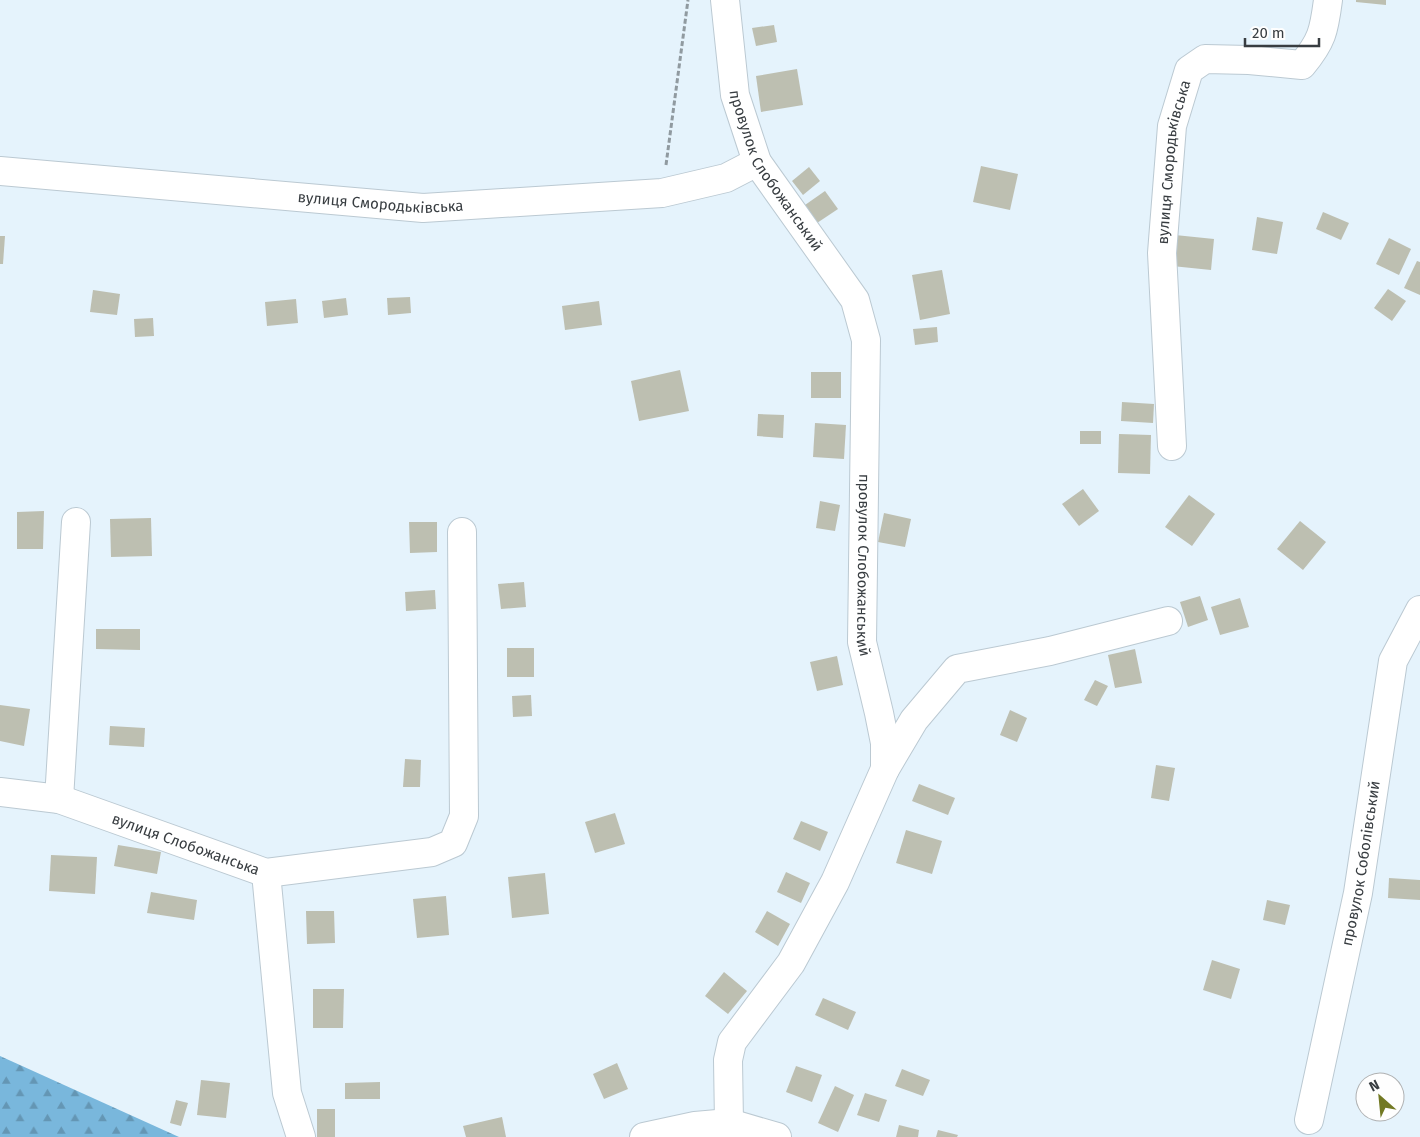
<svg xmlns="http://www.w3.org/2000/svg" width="1420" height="1137" font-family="'Fira Sans',sans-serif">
	<defs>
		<pattern id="forest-firs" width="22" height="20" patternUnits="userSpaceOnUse" patternTransform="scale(1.25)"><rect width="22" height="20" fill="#79b7dc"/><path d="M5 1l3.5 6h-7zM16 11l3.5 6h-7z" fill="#6496b4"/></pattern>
	</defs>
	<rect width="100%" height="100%" fill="#e5f3fc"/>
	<path fill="url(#forest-firs)" d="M0,1056L179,1137H0Z"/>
	<g fill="#bdbfb1">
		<path d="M1356,0H1386V5L1356,2Z"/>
		<path d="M774,25L777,42L756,46L752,28Z"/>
		<path d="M797,69L803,105L761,112L756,76Z"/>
		<path d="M981,166L1018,174L1010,210L973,202Z"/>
		<path d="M809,167L820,181L803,195L792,181Z"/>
		<path d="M825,191L838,209L817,223L805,205Z"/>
		<path d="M1323,212L1349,223L1341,240L1316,229Z"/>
		<path d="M1257,217L1283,222L1277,254L1252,250Z"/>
		<path d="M1175,235L1214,239L1211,270L1172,266Z"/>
		<path d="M0,236H5L3,264H0Z"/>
		<path d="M1389,238L1411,249L1399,275L1376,264Z"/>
		<path d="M1417,261L1420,262V295L1404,288Z"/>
		<path d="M942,270L950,314L920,320L912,275Z"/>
		<path d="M1388,289L1406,301L1392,321L1374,308Z"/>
		<path d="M93,290L120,294L117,315L90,312Z"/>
		<path d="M410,297L411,313L388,315L387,298Z"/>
		<path d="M346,298L348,315L324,318L322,301Z"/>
		<path d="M296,299L298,323L267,326L265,302Z"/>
		<path d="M599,301L602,325L565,330L562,306Z"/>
		<path d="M153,318L154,336L135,337L134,319Z"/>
		<path d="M937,327L938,342L915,345L913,329Z"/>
		<path d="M680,370L689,411L639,421L631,381Z"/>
		<rect x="811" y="372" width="30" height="26"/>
		<path d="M1122,402L1154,404L1153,423L1121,421Z"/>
		<path d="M758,414L784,415L783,438L757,436Z"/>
		<path d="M815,423L846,425L844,459L813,457Z"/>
		<rect x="1080" y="431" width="21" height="13"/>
		<path d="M1119,434L1151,435L1150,474L1118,473Z"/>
		<path d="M1083,489L1099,511L1079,526L1062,504Z"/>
		<path d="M1189,495L1215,514L1192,546L1165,527Z"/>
		<path d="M820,501L840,505L835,531L816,528Z"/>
		<path d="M44,511L43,549H17V512Z"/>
		<path d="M884,513L911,519L905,547L878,542Z"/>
		<path d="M151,518L152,556L111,557L110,519Z"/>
		<path d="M1300,521L1326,542L1303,570L1277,549Z"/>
		<path d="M409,522H437V552L410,553Z"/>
		<path d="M524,582L526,607L501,609L498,584Z"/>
		<path d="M435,590L436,609L406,611L405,592Z"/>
		<path d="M1200,596L1208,620L1188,627L1180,602Z"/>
		<path d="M1240,598L1249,627L1220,635L1211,607Z"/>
		<path d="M96,629H140V650L96,649Z"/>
		<rect x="507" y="648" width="27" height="29"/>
		<path d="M1135,649L1142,683L1115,688L1108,655Z"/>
		<path d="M837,656L843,685L817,691L810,662Z"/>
		<path d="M1095,680L1108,686L1097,706L1084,700Z"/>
		<path d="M531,695L532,716L513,717L512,696Z"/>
		<path d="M0,705L30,709L24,746L0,741Z"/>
		<path d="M1010,710L1027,718L1017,742L1000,735Z"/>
		<path d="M110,726L145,728L144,747L109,745Z"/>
		<path d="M405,759L421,760L420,787H403Z"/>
		<path d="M1156,765L1175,768L1169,801L1151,798Z"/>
		<path d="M919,784L955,798L948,815L912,801Z"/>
		<path d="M615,813L625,844L595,853L585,822Z"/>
		<path d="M801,821L828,832L820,851L793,839Z"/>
		<path d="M906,830L942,841L932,874L896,863Z"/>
		<path d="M118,845L161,852L157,874L114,866Z"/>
		<path d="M51,855L97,857L95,894L49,891Z"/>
		<path d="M786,872L810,883L801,903L777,892Z"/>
		<path d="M545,873L549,914L512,918L508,877Z"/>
		<path d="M1389,878L1420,880V900L1388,898Z"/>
		<path d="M151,892L197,900L194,920L147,913Z"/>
		<path d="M446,896L449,935L417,938L413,899Z"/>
		<path d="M1267,900L1290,905L1285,925L1263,920Z"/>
		<path d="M306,911H334L335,943L307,944Z"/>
		<path d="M767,911L790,924L778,946L755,932Z"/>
		<path d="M1212,960L1240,969L1231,999L1203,990Z"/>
		<path d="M724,972L747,991L728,1014L705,996Z"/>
		<path d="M313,989H344L343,1028H313Z"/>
		<path d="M823,998L856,1012L848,1030L815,1015Z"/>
		<path d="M617,1063L628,1089L604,1099L593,1074Z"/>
		<path d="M796,1066L822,1075L812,1102L786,1092Z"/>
		<path d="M902,1069L930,1080L923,1096L895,1086Z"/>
		<path d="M201,1080L230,1083L226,1118L197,1115Z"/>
		<path d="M380,1082V1099H345V1083Z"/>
		<path d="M835,1086L854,1095L838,1132L818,1123Z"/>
		<path d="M865,1093L887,1100L879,1122L857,1115Z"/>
		<path d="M176,1100L188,1103L181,1126L170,1123Z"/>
		<rect x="317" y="1109" width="18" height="28"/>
		<path d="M502,1117L506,1137H466L463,1126Z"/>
		<path d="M899,1125L919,1130L918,1137H896Z"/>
		<path d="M938,1130L958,1135L957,1137H936Z"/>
	</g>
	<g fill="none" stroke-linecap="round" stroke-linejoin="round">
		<g stroke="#bbc9d2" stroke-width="30">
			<g id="minor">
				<path id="s1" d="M725,0L735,95L757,162L855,300L866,340L862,642L879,713L885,743V769L835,882L791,963L732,1042L728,1060L729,1123"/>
				<path id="s2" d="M0,171L423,208L662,193L726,178L757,162"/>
				<path id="s3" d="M1172,446L1162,253L1172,126L1189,70L1205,59L1249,60L1302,65C1322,41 1324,31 1328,0"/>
				<path d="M885,769L914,720L957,669L1050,651L1168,621"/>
				<path id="s4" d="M0,792L59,799L266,873L432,852L453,843L464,816L462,532"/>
				<path d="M59,799L76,522"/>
				<path d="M266,873L287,1093L301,1137"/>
				<path id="s5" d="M1309,1120L1358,893L1393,661L1420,610"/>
				<path d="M644,1137L695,1126L729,1123L777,1137"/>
			</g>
		</g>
		<path stroke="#909aa0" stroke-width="3" stroke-dasharray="5 2.5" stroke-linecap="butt" d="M666,165L688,0"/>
		<use href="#minor" stroke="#fff" stroke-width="28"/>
	</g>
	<g text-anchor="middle" stroke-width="4" stroke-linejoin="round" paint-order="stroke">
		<g font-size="15" fill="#383d41" stroke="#fefefe">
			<text dy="5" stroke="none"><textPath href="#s3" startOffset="285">вулиця Смородьківська</textPath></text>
			<text dy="5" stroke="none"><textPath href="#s1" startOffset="182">провулок Слобожанський</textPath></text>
			<text dy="5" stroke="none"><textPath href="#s2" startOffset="382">вулиця Смородьківська</textPath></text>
			<text dy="5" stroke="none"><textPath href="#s1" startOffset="602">провулок Слобожанський</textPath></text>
			<text dy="5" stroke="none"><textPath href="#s4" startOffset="194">вулиця Слобожанська</textPath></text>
			<text dy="5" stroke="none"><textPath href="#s5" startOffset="262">провулок Соболівський</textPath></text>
		</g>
	</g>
	<g transform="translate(1380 1097) rotate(333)"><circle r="24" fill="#fefefe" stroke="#afb1b2"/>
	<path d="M0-4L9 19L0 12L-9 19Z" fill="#727923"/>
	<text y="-8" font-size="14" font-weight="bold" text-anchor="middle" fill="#383d41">N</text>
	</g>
	<path d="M1245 38v8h74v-8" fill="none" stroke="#383d41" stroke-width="2.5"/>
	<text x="1252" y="38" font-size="15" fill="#383d41" stroke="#fefefe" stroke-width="4" paint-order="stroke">20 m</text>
</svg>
